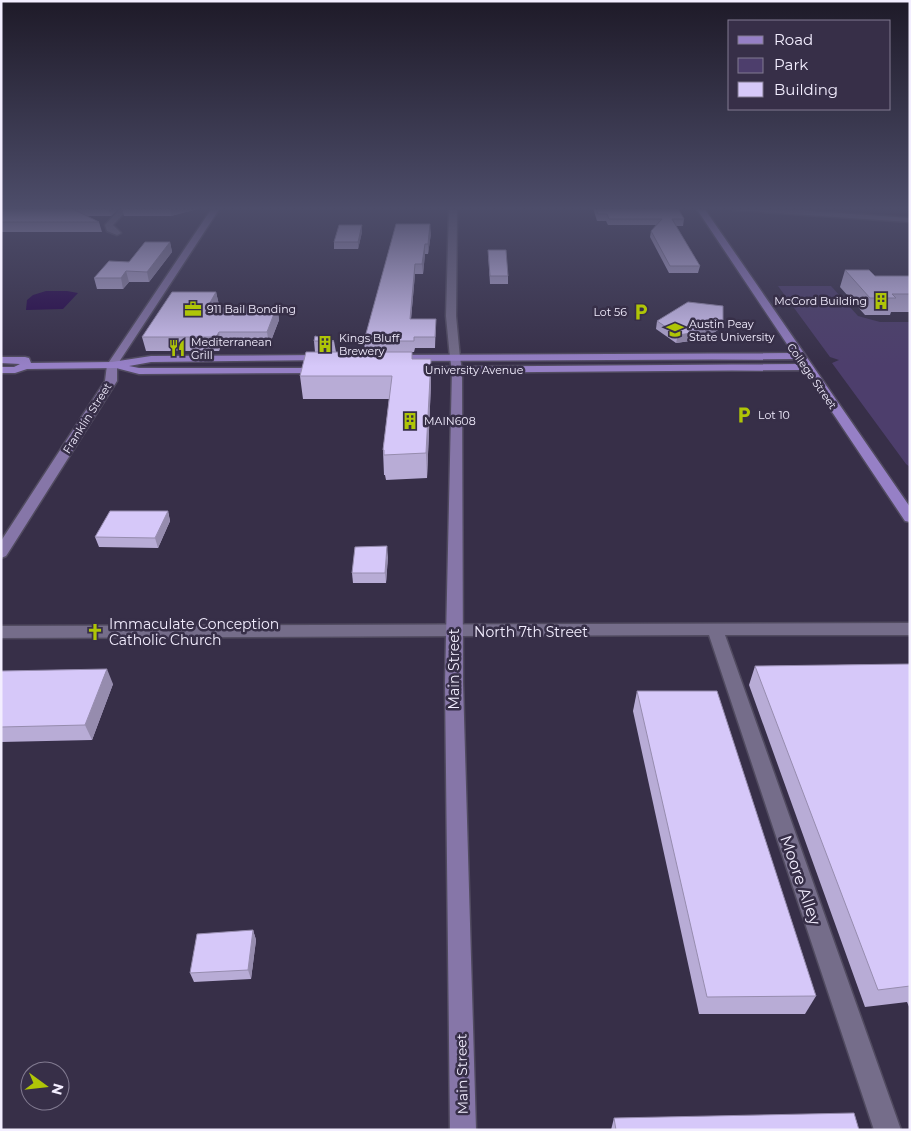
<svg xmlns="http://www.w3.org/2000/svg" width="911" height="1131" font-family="Montserrat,sans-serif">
	<rect width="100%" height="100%" fill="#372f48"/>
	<path fill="#4d3e6c" d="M778,286H831L858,316L880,322H910V467L906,464L832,363L839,360L830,357Z"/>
	<path fill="#240348" d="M46,291H67L78,293L63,309L26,310L27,300L33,295Z"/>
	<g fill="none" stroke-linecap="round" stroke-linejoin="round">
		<g stroke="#514b60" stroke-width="3">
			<g id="street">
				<path d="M121,208H129L113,225L121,233L117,235L107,231L105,225Z"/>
				<path d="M449,208H457L456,316L460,358L455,361L450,358L446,316Z"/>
				<path d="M729,208H768L910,218V222L733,210Z"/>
				<path d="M910,623V635H725L901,1130H874L709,635L1,638V626Z"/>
			</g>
		</g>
		<g stroke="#514b60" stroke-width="3">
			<g id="secondary">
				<path d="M212,208H220L117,365V381L8,553L6,556L1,558V541L105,381L107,365Z"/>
				<path d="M455,355L460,358L462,370L463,683L476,1130H450L445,683L452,370L450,358Z"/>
			</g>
		</g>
		<g stroke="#514b60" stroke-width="3">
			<g id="primary">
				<path d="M696,208H704L910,507V522L905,521L804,370L410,373L405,370L410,367L800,364L797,359L393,361L388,358L393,355L793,353Z"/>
				<path d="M325,355L329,356L330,358L329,360L151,362L129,366L139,368H326L327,370L322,373L139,374L116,368L27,369L15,373H1V367H14L20,364L1,363V357H25L29,358L31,363L112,362L151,356Z"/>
			</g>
		</g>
		<use href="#street" fill="#756d8a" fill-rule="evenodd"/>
		<use href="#secondary" fill="#8676a8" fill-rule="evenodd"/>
		<use href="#primary" fill="#9680c6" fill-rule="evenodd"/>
	</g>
	<g fill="#b8acd6">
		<path d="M1,208H119L111,216H87L99,222L102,232H1Z"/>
		<path d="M122,208H198L197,209L171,216H124Z"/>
		<path d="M593,208H678L684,219L683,226H676L700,266L698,273H669L650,237L651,231L656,225H608L606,221H597Z"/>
		<path d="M362,232L358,249H334V242Z"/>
		<path d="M431,233L428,254H425L423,274H415L411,319H436L435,348H415L414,352H412V359H431V382L427,478L386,480L385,475H384L383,450L389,399H303L300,376L315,352L314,341H334L336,352H365L364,341Z"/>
		<path d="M170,242L172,252L149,282H129L123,289H97L94,278Z"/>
		<path d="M488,250L508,276V284H490Z"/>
		<path d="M845,270L875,276H910V312H891L890,315H865L840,287Z"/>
		<path d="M216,292L219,305L217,308L277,306L279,320L269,346H221L219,351H146L142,337Z"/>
		<path d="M723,320L721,328L704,339L676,343L656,329L657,321Z"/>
		<path d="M168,511L170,521L158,548L99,547L95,537Z"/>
		<path d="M388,556L386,583H353L352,573Z"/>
		<path d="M910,664V1009L907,1002L865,1007L749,685L755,666Z"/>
		<path d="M1,671L113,684L92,740L1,742Z"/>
		<path d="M637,691L816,996L805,1014H699L633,711Z"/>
		<path d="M253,930L256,940L251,979L194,982L190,973Z"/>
		<path d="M614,1118L859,1130H611Z"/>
	</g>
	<g fill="#968cae">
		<path d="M108,208H119L111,216Z"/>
		<path d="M170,208H198L197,209L171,216Z"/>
		<path d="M430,224L431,233L428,254V244Z"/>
		<path d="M362,225V232L358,249V242Z"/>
		<path d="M170,242L172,252L149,282L147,272Z"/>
		<path d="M425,244V254L423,274L422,264Z"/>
		<path d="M415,264V274L410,330V319Z"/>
		<path d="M126,271L129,282L123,289L121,278Z"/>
		<path d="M216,292L219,305L210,322L207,308Z"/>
		<path d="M277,306L279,320L269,346L267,332Z"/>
		<path d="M723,320L721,328L704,339L676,343L678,335Z"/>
		<path d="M219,332L221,346L219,351L216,337Z"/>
		<path d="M431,359V382L427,478L426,453Z"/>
		<path d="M168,511L170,521L158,548L155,538Z"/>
		<path d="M387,546L388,556L386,583L385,573Z"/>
		<path d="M107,669L113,684L92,740L85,725Z"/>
		<path d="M253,930L256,940L251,979L248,970Z"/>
	</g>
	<g fill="#d6c8f9" stroke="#968cae">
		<path d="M1,208H71L99,222H1Z"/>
		<path d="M596,208H678L684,219H672L700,266H670L651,231L662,219H609L607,214H598Z"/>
		<path d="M396,224H430L428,244H425L422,264H415L410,319H436L435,337H414V341H364Z"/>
		<path d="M339,225H362L358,242H334Z"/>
		<path d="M145,242H170L147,272L126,271L121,278H94L109,261L129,262Z"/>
		<path d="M488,250H506L508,276H490Z"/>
		<path d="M845,270H869L875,276H910V294H892L896,298H870Z"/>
		<path d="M172,292H216L207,308L277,306L267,332H219L216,337H142Z"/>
		<path d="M688,302L723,306V320L705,331L678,335L657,321Z"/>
		<path d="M315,336L334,341H314Z"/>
		<path d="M306,352H412V359H431L426,453L384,455V450H383L392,376H300Z"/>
		<path d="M110,511H168L155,538L95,537Z"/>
		<path d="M387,546L385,573H352L355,547Z"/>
		<path d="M910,664V986L878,990L755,666Z"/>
		<path d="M107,669L85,725L1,727V671Z"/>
		<path d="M637,691H717L816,996L707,997Z"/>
		<path d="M253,930L248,970L190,973L197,934Z"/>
		<path d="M854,1113L859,1130H616L614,1118Z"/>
	</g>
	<linearGradient id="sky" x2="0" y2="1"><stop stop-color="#1e1a28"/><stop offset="0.57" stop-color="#4d4d6a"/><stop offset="1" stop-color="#4d4d6a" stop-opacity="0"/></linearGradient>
	<rect width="911" height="366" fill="url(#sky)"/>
	<defs>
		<g id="building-bare" transform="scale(1.35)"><path d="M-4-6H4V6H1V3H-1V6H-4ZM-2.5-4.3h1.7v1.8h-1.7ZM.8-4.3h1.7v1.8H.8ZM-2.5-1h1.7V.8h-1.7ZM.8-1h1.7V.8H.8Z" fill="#afc507" stroke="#372f48" stroke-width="2.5" paint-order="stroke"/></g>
		<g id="office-bare" transform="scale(1.35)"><path d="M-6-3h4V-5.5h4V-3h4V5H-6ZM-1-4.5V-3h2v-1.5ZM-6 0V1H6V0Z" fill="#afc507" stroke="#372f48" stroke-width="2.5" paint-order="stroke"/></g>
		<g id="parking-bare" transform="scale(1.35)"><path d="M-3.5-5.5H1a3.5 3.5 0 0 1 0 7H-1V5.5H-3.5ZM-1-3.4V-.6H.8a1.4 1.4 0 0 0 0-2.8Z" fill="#afc507" stroke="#372f48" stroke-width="2.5" paint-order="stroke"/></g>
		<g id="university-bare" transform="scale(1.35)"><path d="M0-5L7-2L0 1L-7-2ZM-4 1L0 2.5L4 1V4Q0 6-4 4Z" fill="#afc507" stroke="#372f48" stroke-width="2.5" paint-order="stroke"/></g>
		<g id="restaurant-bare" transform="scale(1.35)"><path d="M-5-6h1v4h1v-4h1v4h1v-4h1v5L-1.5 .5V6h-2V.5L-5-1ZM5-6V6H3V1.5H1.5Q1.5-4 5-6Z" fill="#afc507" stroke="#372f48" stroke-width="2.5" paint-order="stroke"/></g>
		<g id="church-bare" transform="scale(1.35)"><path d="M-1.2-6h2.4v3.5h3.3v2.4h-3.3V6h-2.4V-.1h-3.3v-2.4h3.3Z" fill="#afc507" stroke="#372f48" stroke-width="2.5" paint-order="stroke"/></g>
	</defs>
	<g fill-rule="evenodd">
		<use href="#building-bare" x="881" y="301"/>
		<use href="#office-bare" x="193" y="309"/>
		<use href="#parking-bare" x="641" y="312"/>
		<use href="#university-bare" x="675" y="330"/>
		<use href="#building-bare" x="325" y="344"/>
		<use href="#restaurant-bare" x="177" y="348"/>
		<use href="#parking-bare" x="744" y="415"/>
		<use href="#building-bare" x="410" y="421"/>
		<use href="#church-bare" x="95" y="632"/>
	</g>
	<g text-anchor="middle" stroke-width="5" stroke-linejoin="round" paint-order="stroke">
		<g font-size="11" fill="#f3eeff" stroke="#372f48" text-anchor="start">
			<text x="867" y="305" text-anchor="end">McCord Building</text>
			<text x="207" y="313">911 Bail Bonding</text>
			<text x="627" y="316" text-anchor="end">Lot 56</text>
			<text x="689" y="328">Austin Peay<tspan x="689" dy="13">State University</tspan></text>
			<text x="339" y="342">Kings Bluff<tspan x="339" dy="13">Brewery</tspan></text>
			<text x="191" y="346">Mediterranean<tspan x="191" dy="13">Grill</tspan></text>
			<text x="758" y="419">Lot 10</text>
			<text x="424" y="425">MAIN608</text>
		</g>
		<g font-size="11" fill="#f3eeff" stroke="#372f48">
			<text x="474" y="374">University Avenue</text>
			<text transform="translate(812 376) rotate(55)" y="4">College Street</text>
			<text transform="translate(87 418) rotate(-58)" y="4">Franklin Street</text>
		</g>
		<g font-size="14" fill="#f3eeff" stroke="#372f48" text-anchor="start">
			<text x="109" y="629">Immaculate Conception<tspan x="109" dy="16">Catholic Church</tspan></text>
		</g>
		<g font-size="14" fill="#f3eeff" stroke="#372f48">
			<text x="531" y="637">North 7th Street</text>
			<text transform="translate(454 669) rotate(-90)" y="5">Main Street</text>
			<text transform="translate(462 1074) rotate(-91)" y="5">Main Street</text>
		</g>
		<g font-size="16" fill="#f3eeff" stroke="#372f48">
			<text transform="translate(801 880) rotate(71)" y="6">Moore Alley</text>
		</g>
	</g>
	<rect width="911" height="1131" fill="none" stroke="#f3eeff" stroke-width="5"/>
	<rect x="728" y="20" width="162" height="90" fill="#372f48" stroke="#827b91"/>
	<rect x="738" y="36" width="25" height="8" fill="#9680c6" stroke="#827b91"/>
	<text x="774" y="45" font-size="15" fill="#f3eeff">Road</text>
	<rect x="738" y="58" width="25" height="15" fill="#4d3e6c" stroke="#827b91"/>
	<text x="774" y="70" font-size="15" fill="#f3eeff">Park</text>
	<rect x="738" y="82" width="25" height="15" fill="#d6c8f9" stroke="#827b91"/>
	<text x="774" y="95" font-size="15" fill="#f3eeff">Building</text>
	<g transform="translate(45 1086) rotate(105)"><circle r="24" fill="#372f48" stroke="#827b91"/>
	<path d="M0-4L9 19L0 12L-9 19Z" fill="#afc507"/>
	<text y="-8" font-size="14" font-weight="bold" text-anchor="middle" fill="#f3eeff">N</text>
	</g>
</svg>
